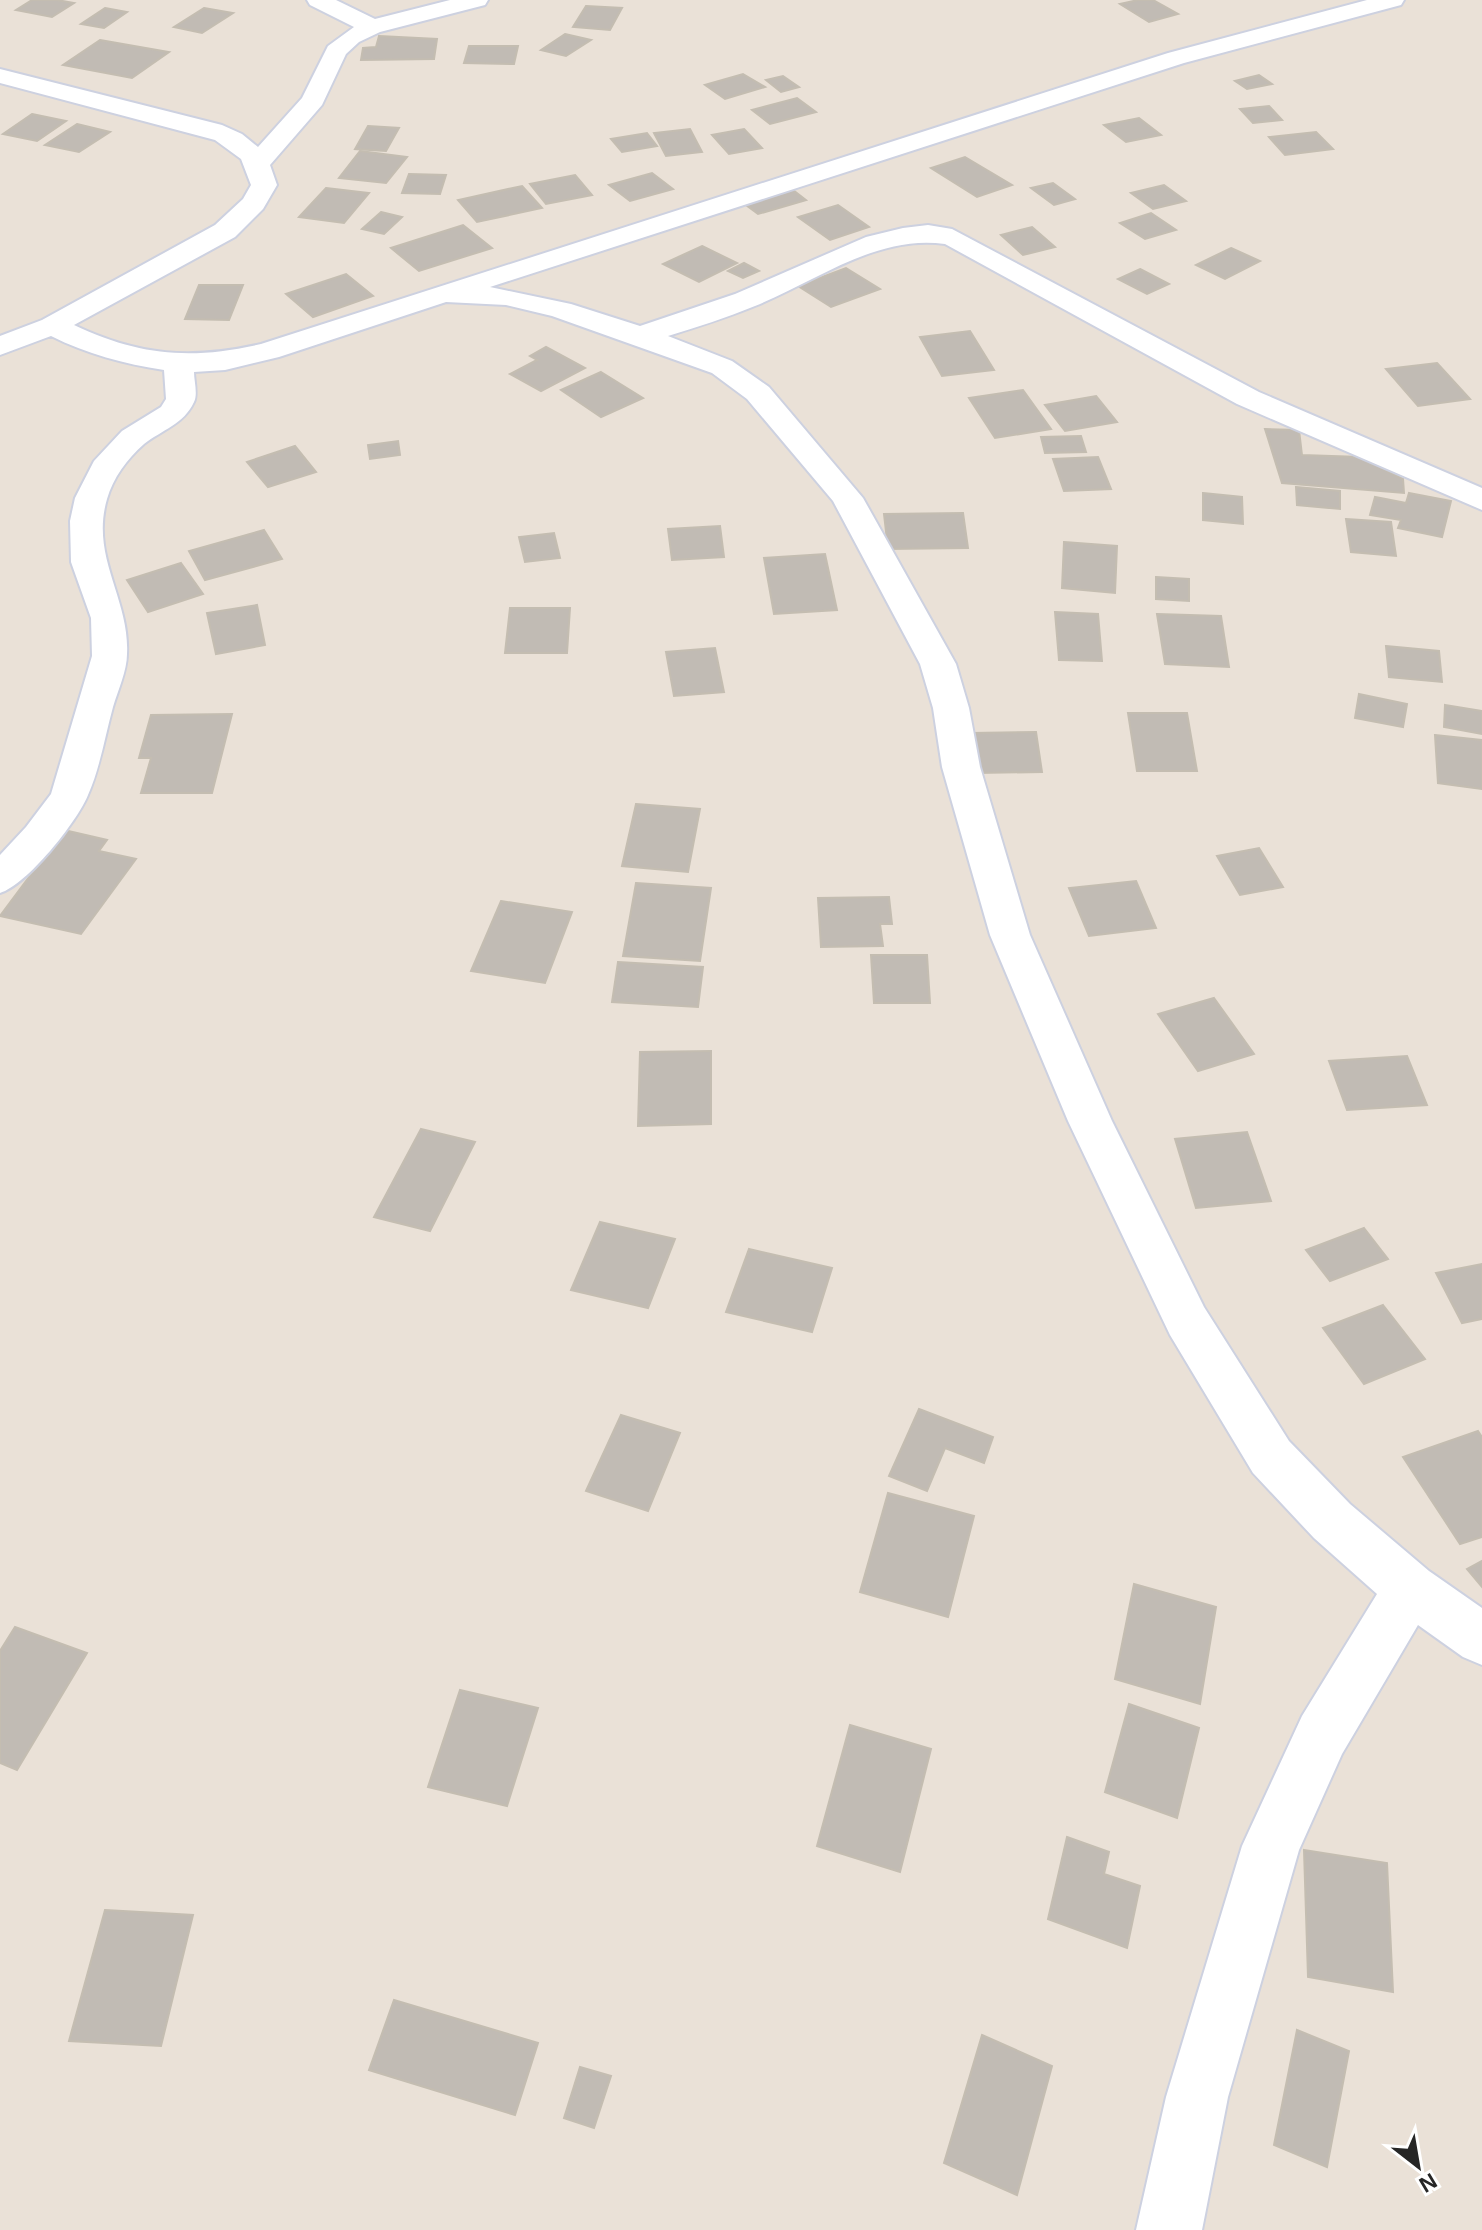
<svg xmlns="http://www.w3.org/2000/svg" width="1482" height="2230" font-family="Arial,sans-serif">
	<rect width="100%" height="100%" fill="#eae1d7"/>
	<g fill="#c1bbb4" stroke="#c4bdb1" stroke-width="2">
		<path d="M32,0H57L74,3L52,17L16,10Z"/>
		<path d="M1138,0H1153L1178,14L1149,22L1120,4Z"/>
		<path d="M586,6L622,8L610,30L573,27Z"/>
		<path d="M105,8L127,12L104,28L81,24Z"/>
		<path d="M204,8L233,13L202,33L174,27Z"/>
		<path d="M565,34L591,40L566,56L541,50Z"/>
		<path d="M379,36L437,39L434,59L361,60L363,48L376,47Z"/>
		<path d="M100,40L169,52L132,78L63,65Z"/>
		<path d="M469,46H518L514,64L464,63Z"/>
		<path d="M743,74L765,87L725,99L705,85Z"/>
		<path d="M1259,75L1272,84L1247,89L1235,81Z"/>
		<path d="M783,76L799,87L781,92L766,80Z"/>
		<path d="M797,98L816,112L770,124L752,110Z"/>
		<path d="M1269,106L1282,120L1253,123L1240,109Z"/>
		<path d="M32,114L66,121L37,141L3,134Z"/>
		<path d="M1139,118L1161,135L1126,142L1104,125Z"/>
		<path d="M77,124L110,132L79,152L45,145Z"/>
		<path d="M368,126L399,128L386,151L355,149Z"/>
		<path d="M690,129L702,152L666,156L654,133Z"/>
		<path d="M744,129L762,148L729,154L712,135Z"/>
		<path d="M1316,132L1333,149L1285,155L1269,137Z"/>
		<path d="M647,133L657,146L622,152L611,139Z"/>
		<path d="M360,151L407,157L386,183L339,178Z"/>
		<path d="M965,157L1012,185L977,197L931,168Z"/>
		<path d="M652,173L673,189L630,201L609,185Z"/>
		<path d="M409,174L446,175L440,194L402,193Z"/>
		<path d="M575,175L592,195L546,204L530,184Z"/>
		<path d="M1053,183L1075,199L1054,205L1031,188Z"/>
		<path d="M1164,185L1186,201L1153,209L1131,193Z"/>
		<path d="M522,186L542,208L477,222L458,200Z"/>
		<path d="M326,188L369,193L344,223L299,217Z"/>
		<path d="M793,190L806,200L758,214L746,205Z"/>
		<path d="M838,205L869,227L830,240L798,217Z"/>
		<path d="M381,212L402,217L384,234L362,229Z"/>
		<path d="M1151,213L1176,230L1145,239L1120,223Z"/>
		<path d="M463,225L492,248L419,271L391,248Z"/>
		<path d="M1032,227L1055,247L1023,255L1001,235Z"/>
		<path d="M702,246L737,263L699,282L663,264Z"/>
		<path d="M1231,248L1260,261L1225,279L1196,265Z"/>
		<path d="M744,263L759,271L743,278L728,271Z"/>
		<path d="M846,268L880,289L831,307L798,286Z"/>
		<path d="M1140,269L1169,284L1147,294L1118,279Z"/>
		<path d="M346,274L373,296L313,317L286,294Z"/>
		<path d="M199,285H243L229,320L185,319Z"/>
		<path d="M970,331L994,370L942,376L920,337Z"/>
		<path d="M546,347L585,368L541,391L510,374L537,360L530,356Z"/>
		<path d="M1437,363L1470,399L1418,406L1386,369Z"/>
		<path d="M601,372L643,398L601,417L561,390Z"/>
		<path d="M1023,390L1051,429L995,438L969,398Z"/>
		<path d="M1096,396L1117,422L1065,431L1045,405Z"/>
		<path d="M1265,429L1299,430L1302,455L1361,457L1403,479L1404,493L1282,483Z"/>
		<path d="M1081,436L1086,452L1045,453L1041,437Z"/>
		<path d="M398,441L400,455L370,459L368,445Z"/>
		<path d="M295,446L316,472L268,487L247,462Z"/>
		<path d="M1098,457L1111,489L1064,491L1053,459Z"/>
		<path d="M1296,487L1340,491V509L1297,505Z"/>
		<path d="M1203,493L1242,497L1243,524L1203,520Z"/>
		<path d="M1409,493L1451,501L1442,537L1398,528L1401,520L1370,515L1375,497L1406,503Z"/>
		<path d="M963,513L968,548L888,549L884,514Z"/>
		<path d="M1346,519L1391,522L1396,556L1351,552Z"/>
		<path d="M720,526L724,557L672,560L668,529Z"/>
		<path d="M264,530L282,559L205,580L189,551Z"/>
		<path d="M554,533L560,558L525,562L519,537Z"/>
		<path d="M1064,542L1117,546L1115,593L1062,588Z"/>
		<path d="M825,554L837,610L774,614L764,558Z"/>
		<path d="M181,563L203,594L148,612L127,580Z"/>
		<path d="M1156,577L1189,579V601L1156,599Z"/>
		<path d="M257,605L265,645L216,654L207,613Z"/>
		<path d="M510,608H570L567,653H505Z"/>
		<path d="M1055,612L1098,614L1102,661L1059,660Z"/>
		<path d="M1157,614L1221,616L1229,667L1165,664Z"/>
		<path d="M1386,646L1439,651L1442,682L1389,677Z"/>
		<path d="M715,648L724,692L674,696L666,652Z"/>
		<path d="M1359,694L1407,704L1403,727L1355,718Z"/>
		<path d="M1445,705L1482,711V734L1444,727Z"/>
		<path d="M1128,713H1187L1197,771H1137Z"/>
		<path d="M232,714L212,793H141L151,758H139L151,715Z"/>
		<path d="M1036,732L1042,772L977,773L972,733Z"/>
		<path d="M1435,735L1482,740V789L1438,783Z"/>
		<path d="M636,804L700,809L688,872L622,866Z"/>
		<path d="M64,830L107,840L99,851L136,859L81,934L0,916Z"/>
		<path d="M1259,848L1283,887L1240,895L1217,856Z"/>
		<path d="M1136,881L1156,928L1089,936L1069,888Z"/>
		<path d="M636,883L711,888L700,961L623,956Z"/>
		<path d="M889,897L892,924H880L883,946L821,947L818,898Z"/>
		<path d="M501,901L572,912L545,983L471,971Z"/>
		<path d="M871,955H927L930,1003H874Z"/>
		<path d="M618,962L703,967L698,1007L612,1002Z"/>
		<path d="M1214,998L1254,1054L1198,1071L1158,1014Z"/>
		<path d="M711,1051V1124L638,1126L640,1052Z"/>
		<path d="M1407,1056L1427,1105L1347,1110L1329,1061Z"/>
		<path d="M421,1129L475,1142L430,1231L374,1217Z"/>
		<path d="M1247,1132L1271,1201L1196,1208L1175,1139Z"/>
		<path d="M600,1222L675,1239L648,1308L571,1290Z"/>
		<path d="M1364,1228L1388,1259L1330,1281L1306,1250Z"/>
		<path d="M749,1249L832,1268L812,1332L726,1312Z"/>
		<path d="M1482,1264V1319L1462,1323L1436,1273Z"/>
		<path d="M1383,1305L1425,1359L1364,1384L1323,1328Z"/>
		<path d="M919,1409L993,1437L984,1463L945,1448L927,1491L889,1476Z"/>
		<path d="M621,1415L680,1433L648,1511L586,1491Z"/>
		<path d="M1478,1431L1482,1437V1537L1460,1544L1403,1457Z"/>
		<path d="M888,1493L974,1516L948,1617L860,1592Z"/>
		<path d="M1482,1561V1587L1467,1569Z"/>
		<path d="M1134,1584L1216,1607L1200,1704L1115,1679Z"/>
		<path d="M15,1627L87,1653L17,1770L0,1763V1651Z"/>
		<path d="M460,1690L538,1708L507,1806L428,1787Z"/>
		<path d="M1129,1704L1199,1728L1177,1818L1105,1792Z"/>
		<path d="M850,1725L931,1749L900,1872L817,1846Z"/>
		<path d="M1067,1837L1109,1852L1104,1874L1140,1886L1127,1948L1048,1919Z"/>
		<path d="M1304,1850L1387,1863L1393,1992L1308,1977Z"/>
		<path d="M105,1910L193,1915L161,2046L69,2041Z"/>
		<path d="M394,2000L538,2043L515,2115L369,2070Z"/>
		<path d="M1297,2030L1349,2051L1327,2167L1274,2145Z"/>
		<path d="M982,2035L1052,2066L1017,2195L944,2163Z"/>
		<path d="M580,2067L611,2076L594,2128L564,2118Z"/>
	</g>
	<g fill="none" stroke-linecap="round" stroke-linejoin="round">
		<g stroke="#cdd1e0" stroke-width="4">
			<path id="minor" d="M307,0H336L375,19L450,0H488L485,5L380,32L359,42L346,54L322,105L270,165L277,185L263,209L235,237L74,325C139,356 192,360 261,344L1168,53L1367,0H1404L1401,5L1184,63L490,287L571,304L640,326L735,294L866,237L903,228L928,225L952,229L1259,392L1482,488V510L1237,404L945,244C877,234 815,282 755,306C726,318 697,327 668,336L732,361L769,387L863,498L956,664L969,708L980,767L1030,935L1112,1121L1204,1307L1289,1441L1350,1504L1429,1571L1482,1608V1665L1463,1657L1418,1625L1342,1754L1299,1850L1228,2097L1202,2230H1136L1166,2097L1242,1846L1302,1716L1377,1594L1314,1538L1253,1473L1170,1335L1068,1121L990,935L942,767L933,708L920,664L833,501L747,399L712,373L552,316L506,305L446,302L279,357L225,370L194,372C194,381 198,394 194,402C184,424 162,430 144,444C127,459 113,478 107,499C90,557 130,599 127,654C127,671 118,690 113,707C105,736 100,768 88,795C77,822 27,885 0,893V855L26,827L51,794L92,656L91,618L71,562L70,521L75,498L94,461L122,431L161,407L166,399L164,370C124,364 87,354 51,336L0,355V336L42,320L215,225L243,199L251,185L241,159L215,140L0,83V69L222,125L242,134L258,147L302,98L328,46L354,27L310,5Z"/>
		</g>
		<use href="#minor" fill="#fff" fill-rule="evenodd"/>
	</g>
	<g transform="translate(1418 2166) rotate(149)" stroke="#ffffff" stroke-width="6" paint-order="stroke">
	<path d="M0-6L14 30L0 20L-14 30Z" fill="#262626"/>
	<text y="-12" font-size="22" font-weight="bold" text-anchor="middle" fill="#262626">N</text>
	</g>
</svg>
